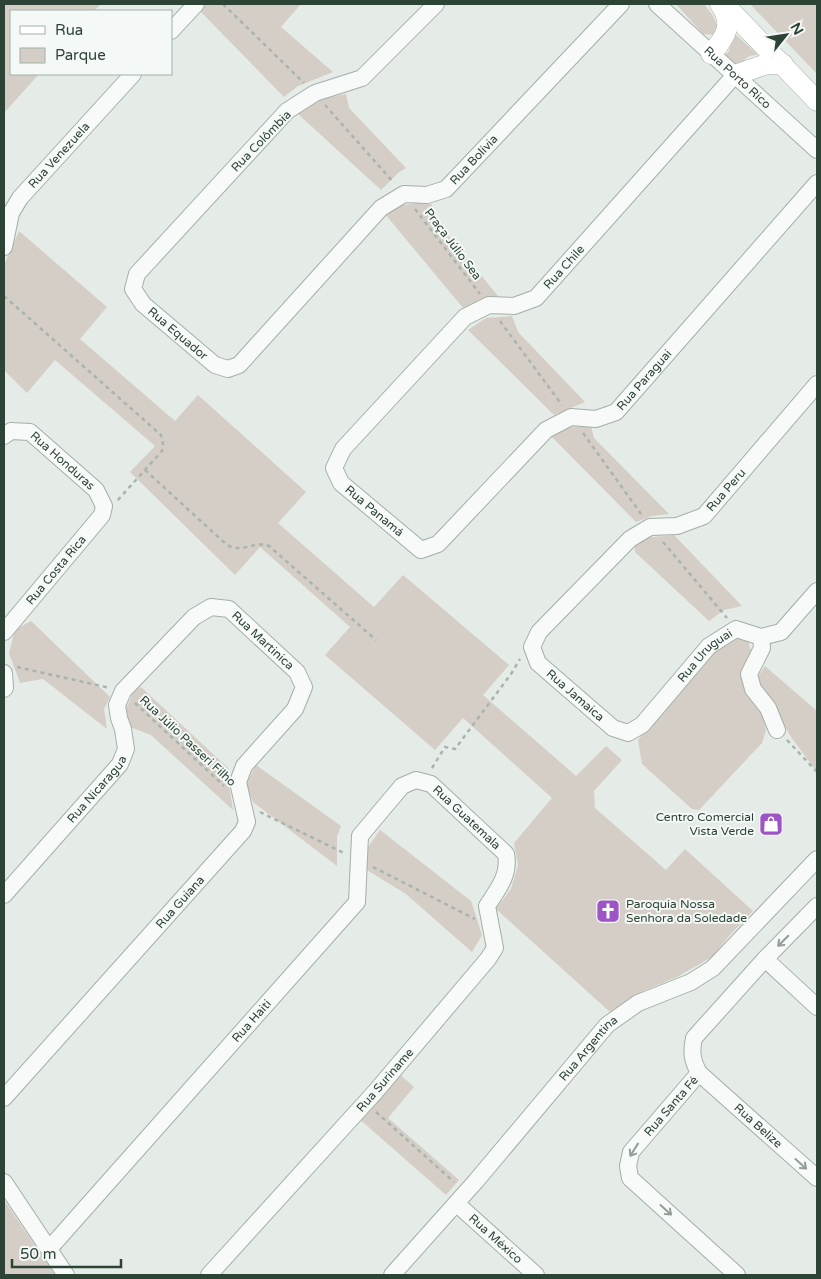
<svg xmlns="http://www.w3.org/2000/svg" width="821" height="1279" font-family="'Varela Round',sans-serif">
	<rect width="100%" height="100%" fill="#e5ebe7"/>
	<g fill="#d4cec6">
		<path d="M4,4H101L94,11H11V74H39L4,113Z"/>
		<path d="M206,4H301L281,27L333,72L298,86L284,97L200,11Z"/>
		<path d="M676,4H704L713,16L718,28L715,35L703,34Z"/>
		<path d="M750,4H817V74Z"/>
		<path d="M733,32L758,55C748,55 743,59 739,69L724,56L729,51Z"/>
		<path d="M346,94L349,108L406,168L398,173L381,190L297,113C312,102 327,97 346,94Z"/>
		<path d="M418,203L432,204L433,217L498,296L475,303L464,309L385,214L396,206Z"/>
		<path d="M19,231L107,307L80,339L175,421L198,395L306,492L278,523L374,607L403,575L509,665L483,695L576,776L606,746L622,760L594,791L595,808L666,870L685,849L753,911L729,936L712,957L677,977L643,991L610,1012L496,909L511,889L518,865L514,843L552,798L463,718L435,750L325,655L350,627L260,547L235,575L130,472L155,446L55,360L27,393L4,370V265Z"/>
		<path d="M512,316L518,332L585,402L554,415L468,330L486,318Z"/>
		<path d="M591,426L594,438L669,514L652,516L636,522L551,436L565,427Z"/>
		<path d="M674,535L742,606L724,610L709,621L635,552L634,545L643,538Z"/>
		<path d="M31,621L110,697L104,709L107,729L43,679L20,683L9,653L15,630Z"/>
		<path d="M734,636L748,640L751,652L744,664L743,685L763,714L766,730L762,743L699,810L692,809L642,764L638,740L717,646Z"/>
		<path d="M765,666L817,711V772L791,737L757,678Z"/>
		<path d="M141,687L229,769L228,779L233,810L151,735L130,727L126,709L134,690Z"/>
		<path d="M256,765L341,826L337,836V866L253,802L246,784Z"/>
		<path d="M380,830L471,901L482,935L472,952L406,894L367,870L368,847Z"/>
		<path d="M397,1072L414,1087L388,1118L459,1180L446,1195L357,1117Z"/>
		<path d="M4,1200L55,1275H4Z"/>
	</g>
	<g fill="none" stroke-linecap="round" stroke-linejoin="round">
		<g stroke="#a3afa7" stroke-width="18">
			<g id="minor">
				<path id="s1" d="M436,4L362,78L315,93L287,111L137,274L133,289L143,304L215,365L228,369L239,365L381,208L404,194L427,195L446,189L621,4"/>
				<path id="s2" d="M657,4L817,150"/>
				<path d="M171,31L196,4"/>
				<path id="s3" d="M735,75L536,298L514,306L489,305L465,317L343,449L334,468L341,483L421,550L438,544L546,430L571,417L596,419L616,412L817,183"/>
				<path id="s4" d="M4,247L11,213L20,198L133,74"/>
				<path id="s5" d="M817,384L704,516L677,526L650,527L630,539L539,632L532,647L538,663L613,728L628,733L642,725L709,646L736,629L761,637L781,632L817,591"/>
				<path id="s6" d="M4,436L11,431L30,432L96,490L104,506L102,515L4,632"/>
				<path d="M761,637L762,648L749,674L753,689L768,708L777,730"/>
				<path d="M4,673L5,688L4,689"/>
				<path id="s7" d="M4,895L120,764L126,749L123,729L119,718L117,705L123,691L194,617L211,607L229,609L297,672L304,687L295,709L244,766L238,782L247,822L243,831L4,1098"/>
				<path id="s8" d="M817,906L765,959L694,1038C691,1052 692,1060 699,1073L817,1178"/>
				<path d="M765,959L817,1007"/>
				<path d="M699,1073L631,1152L628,1166L630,1178L737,1275"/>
				<path d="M4,1182L66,1275"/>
				<path id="s9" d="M457,1204L536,1275"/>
				<path id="s10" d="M49,1249L357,902L360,836L402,786L416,780L431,784L506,854C510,875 498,889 487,906L495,948L488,959L376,1091L209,1275"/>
				<path id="s11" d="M392,1275L476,1181L607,1025L638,1003L691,982L713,968L817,859"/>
			</g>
		</g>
		<g stroke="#a3b4aa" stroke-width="21">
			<g id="major">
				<path d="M724,4L817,101"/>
				<path d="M711,54C726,37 734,24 720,4"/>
				<path d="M735,75L767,64H783"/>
			</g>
		</g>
		<g stroke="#aab4ae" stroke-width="2.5" stroke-dasharray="4 4" stroke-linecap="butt">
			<path d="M223,4L304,83"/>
			<path d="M325,105L394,183"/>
			<path d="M415,209L480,294"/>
			<path d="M4,296L161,435L163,444L162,451L117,501"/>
			<path d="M500,321L562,405"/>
			<path d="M583,433L641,514"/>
			<path d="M145,470L227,545C244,554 253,540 269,546L376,640"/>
			<path d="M663,542L727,618"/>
			<path d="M17,667L110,688"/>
			<path d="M135,703L224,786"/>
			<path d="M787,740L817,772"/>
			<path d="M432,768L445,747L455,749L511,674L520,659"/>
			<path d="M260,812L346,854"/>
			<path d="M373,867L475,919"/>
			<path d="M376,1112L454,1182"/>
		</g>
		<use href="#minor" stroke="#f7faf8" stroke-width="16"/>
		<use href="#major" stroke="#fff" stroke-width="20"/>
	</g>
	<defs><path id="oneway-shaft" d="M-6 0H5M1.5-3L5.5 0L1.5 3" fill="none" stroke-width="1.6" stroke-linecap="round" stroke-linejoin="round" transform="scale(1.25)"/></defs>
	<g stroke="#929e97">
		<use href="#oneway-shaft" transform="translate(783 941) rotate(135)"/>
		<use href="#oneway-shaft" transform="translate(634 1150) rotate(122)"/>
		<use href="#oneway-shaft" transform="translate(801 1164) rotate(42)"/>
		<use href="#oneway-shaft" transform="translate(666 1210) rotate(42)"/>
	</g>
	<defs>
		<g id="shop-square" transform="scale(1.25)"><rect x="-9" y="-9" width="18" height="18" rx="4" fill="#9d55c5" stroke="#f4f8f6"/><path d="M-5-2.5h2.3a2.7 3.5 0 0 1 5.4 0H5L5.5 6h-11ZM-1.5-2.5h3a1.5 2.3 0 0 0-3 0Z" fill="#fff"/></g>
		<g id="church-square" transform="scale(1.25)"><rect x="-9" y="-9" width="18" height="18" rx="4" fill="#9d55c5" stroke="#f4f8f6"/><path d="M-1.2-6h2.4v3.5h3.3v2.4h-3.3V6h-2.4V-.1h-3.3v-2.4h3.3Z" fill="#fff"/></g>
	</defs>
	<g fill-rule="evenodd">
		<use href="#shop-square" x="771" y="824"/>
		<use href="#church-square" x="608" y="911"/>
	</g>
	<g text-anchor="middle" stroke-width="4" stroke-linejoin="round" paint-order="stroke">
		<g font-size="12" fill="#2d4336" stroke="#f4f8f6">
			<text dy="4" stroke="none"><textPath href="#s2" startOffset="109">Rua Porto Rico</textPath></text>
			<text transform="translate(261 141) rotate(-46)" y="4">Rua Colômbia</text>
			<text dy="4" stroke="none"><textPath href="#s4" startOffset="110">Rua Venezuela</textPath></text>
			<text dy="4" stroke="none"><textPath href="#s1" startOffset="884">Rua Bolívia</textPath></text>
			<text transform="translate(453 244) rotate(53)" y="4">Praça Júlio Sea</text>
			<text transform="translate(564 267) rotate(-48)" y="4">Rua Chile</text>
			<text dy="4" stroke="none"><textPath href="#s1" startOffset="488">Rua Equador</textPath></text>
			<text dy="4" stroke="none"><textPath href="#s3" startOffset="988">Rua Paraguai</textPath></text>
			<text dy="4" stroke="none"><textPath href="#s6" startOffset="71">Rua Honduras</textPath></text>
			<text transform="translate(726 490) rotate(-49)" y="4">Rua Peru</text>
			<text dy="4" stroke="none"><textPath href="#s3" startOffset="635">Rua Panamá</textPath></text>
			<text transform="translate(56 570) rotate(-50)" y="4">Rua Costa Rica</text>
			<text dy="4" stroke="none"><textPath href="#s7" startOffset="438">Rua Martinica</textPath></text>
			<text dy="4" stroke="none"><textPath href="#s5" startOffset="642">Rua Uruguai</textPath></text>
			<text dy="4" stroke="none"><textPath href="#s5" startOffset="466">Rua Jamaica</textPath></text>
			<text transform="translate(188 741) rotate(43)" y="4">Rua Júlio Passeri Filho</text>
			<text dy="4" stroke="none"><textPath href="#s7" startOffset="141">Rua Nicaragua</textPath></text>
			<text dy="4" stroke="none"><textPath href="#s10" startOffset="675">Rua Guatemala</textPath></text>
			<text transform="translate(180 902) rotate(-48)" y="4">Rua Guiana</text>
			<text dy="4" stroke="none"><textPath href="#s10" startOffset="305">Rua Haiti</textPath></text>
			<text dy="4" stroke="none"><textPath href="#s11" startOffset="300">Rua Argentina</textPath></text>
			<text transform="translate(385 1080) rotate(-49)" y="4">Rua Suriname</text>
			<text transform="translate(671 1106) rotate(-49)" y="4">Rua Santa Fé</text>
			<text dy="4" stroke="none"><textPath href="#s8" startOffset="296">Rua Belize</textPath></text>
			<text dy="4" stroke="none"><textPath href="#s9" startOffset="52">Rua México</textPath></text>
		</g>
		<g font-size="12" fill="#2d4336" stroke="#f4f8f6" text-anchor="end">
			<text x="754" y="821">Centro Comercial<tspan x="754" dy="14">Vista Verde</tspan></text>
			<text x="626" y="908" text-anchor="start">Paroquia Nossa<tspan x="626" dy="14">Senhora da Soledade</tspan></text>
		</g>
	</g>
	<rect width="821" height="1279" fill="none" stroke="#2d4336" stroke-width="10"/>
	<rect x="10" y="10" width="162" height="65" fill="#f4f8f6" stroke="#a4b0a9"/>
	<rect x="20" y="26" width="25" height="8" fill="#ffffff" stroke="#a4b0a9"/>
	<text x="55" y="35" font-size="15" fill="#2d4336">Rua</text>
	<rect x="20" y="48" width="25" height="15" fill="#d4cec6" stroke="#a4b0a9"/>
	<text x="55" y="60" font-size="15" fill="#2d4336">Parque</text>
	<g transform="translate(786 35) rotate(60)" stroke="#f4f8f6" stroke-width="4" paint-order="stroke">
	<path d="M0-4L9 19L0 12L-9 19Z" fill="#2d4336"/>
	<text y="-8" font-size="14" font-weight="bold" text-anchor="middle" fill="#2d4336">N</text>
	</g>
	<path d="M12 1259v8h109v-8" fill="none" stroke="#2d4336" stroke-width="2.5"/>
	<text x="20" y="1259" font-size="15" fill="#2d4336" stroke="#f4f8f6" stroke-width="4" paint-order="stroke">50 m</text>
</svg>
